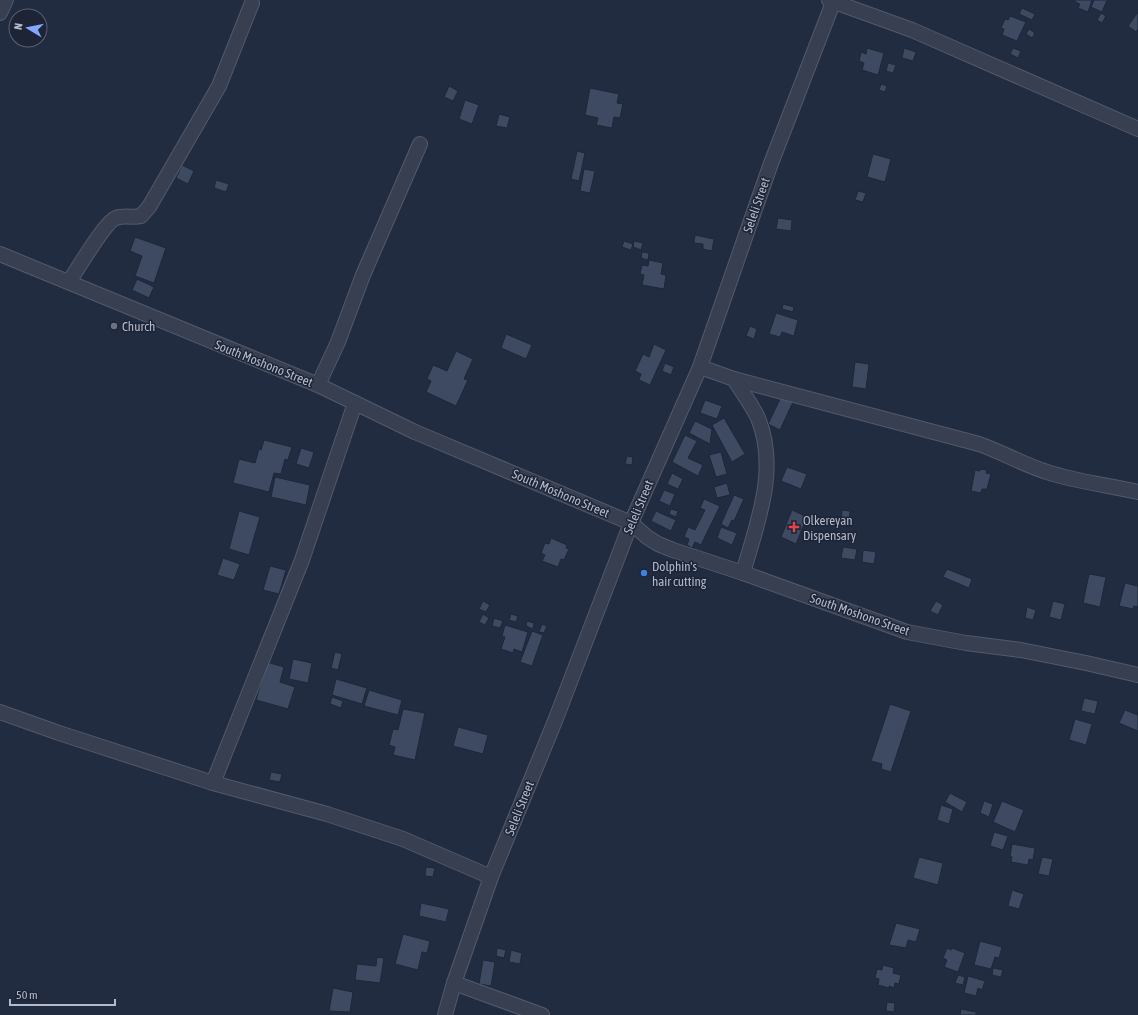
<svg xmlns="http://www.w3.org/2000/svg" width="1138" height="1015" font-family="'Asap Condensed',sans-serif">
	<rect width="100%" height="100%" fill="#222c41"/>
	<g fill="#3e4a61" stroke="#1e2638">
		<path d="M1075,0H1092L1088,12L1078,8L1080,4L1075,2Z"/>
		<path d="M1094,0H1107L1102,12L1091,7Z"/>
		<path d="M1022,8L1035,14L1032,20L1019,14Z"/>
		<path d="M1138,12V29L1136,32L1128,26Z"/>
		<path d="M1101,13L1106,16L1102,23L1097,20Z"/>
		<path d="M1010,16L1026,22L1017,41L1002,35L1004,29L1001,28L1005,19L1008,20Z"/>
		<path d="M1029,29L1035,33L1032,38L1026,34Z"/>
		<path d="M867,48L884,53L878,75L862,70L864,63L859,61L861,52L866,54Z"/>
		<path d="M904,48L916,52L913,61L902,58Z"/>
		<path d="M1013,48L1021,51L1018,58L1010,54Z"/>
		<path d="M888,63L896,65L893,73L886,71Z"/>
		<path d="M881,84L887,86L885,92L879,90Z"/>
		<path d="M449,86L458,91L453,101L444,97Z"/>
		<path d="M590,88L619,94L617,103L623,104L620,118L614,117L612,128L596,125L598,118L585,115Z"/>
		<path d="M465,100L479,105L472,124L459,119Z"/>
		<path d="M499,114L510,117L507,128L496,126Z"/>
		<path d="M577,151L585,153L579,181L571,179Z"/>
		<path d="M873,154L891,159L885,182L867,177Z"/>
		<path d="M182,165L194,171L188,184L176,178Z"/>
		<path d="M584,169L595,171L590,193L580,191Z"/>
		<path d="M216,180L229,184L226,192L214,188Z"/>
		<path d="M858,191L866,193L863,202L855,200Z"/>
		<path d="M778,218L792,220L791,231L776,229Z"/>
		<path d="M695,235L714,239L712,251L703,249V244L694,243Z"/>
		<path d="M135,237L166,248L154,283L135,276L142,256L130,251Z"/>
		<path d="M624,241L633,244L631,250L622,247Z"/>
		<path d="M634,241L643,243L641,250L633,247Z"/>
		<path d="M642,252L649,253L648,260L641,258Z"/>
		<path d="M649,260L663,263L661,274L666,275L664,289L642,285L644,275L640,274L642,265L648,266Z"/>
		<path d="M137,279L154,287L149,298L132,290Z"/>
		<path d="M783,304L794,307L793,312L782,309Z"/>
		<path d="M776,313L798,320L794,336L782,332L780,337L769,334Z"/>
		<path d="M750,326L757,329L754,339L746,336Z"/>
		<path d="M506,334L532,345L526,359L501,348Z"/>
		<path d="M654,344L666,350L650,385L639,380L641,374L635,371L643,354L649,357Z"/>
		<path d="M456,351L473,359L464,379L468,380L456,406L426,392L431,381L427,379L433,365L447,371Z"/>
		<path d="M855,362L869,364L866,389L852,387Z"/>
		<path d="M665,363L674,367L671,375L662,371Z"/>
		<path d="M781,397L793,402L780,430L768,424Z"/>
		<path d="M705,400L722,406L717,419L700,413Z"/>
		<path d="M724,418L745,454L732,462L712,425Z"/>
		<path d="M695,421L712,429L710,444L689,433Z"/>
		<path d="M685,435L697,441L688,458L703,465L698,476L672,462Z"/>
		<path d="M264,440L292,447L288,460L285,459L281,474L274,473L269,492L233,483L239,459L255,463L259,449L261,450Z"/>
		<path d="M301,448L314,452L309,468L296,464Z"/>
		<path d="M721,452L727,474L716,477L709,455Z"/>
		<path d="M627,456L633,457L632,465L625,464Z"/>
		<path d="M787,467L807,474L801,489L781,481Z"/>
		<path d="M980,469L987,470L986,473L991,474L987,489H982L981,493L971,491L975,470L980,471Z"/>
		<path d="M672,473L683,479L678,489L667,484Z"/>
		<path d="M275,477L310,485L306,505L271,497Z"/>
		<path d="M727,483L730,495L717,498L714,487Z"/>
		<path d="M664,490L675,494L670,506L659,501Z"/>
		<path d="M734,495L744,499L734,521L732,520L728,528L721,524Z"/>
		<path d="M704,499L720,506L701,545L695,542L692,548L687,545L689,539L684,537L688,527L695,530L705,510L700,508Z"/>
		<path d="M671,509L678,511L676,517L669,514Z"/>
		<path d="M792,510L807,517L796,544L781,537Z"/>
		<path d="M842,510L850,511L849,522H841Z"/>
		<path d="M239,511L260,517L249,555L229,549Z"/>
		<path d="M656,511L676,520L671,531L651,521Z"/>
		<path d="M721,527L737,533L732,545L717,538Z"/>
		<path d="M551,538L567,545L566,548L569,549L564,560L561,559L558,567L542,561L545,555L541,553L545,543L549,544Z"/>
		<path d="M843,547L857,549L855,560L841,558Z"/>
		<path d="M863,550L876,552L874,564L862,562Z"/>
		<path d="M223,558L240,564L234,580L217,575Z"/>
		<path d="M270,566L286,570L279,594L263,590Z"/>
		<path d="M947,569L972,579L969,588L943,577Z"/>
		<path d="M1089,574L1106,577L1100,607L1083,603Z"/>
		<path d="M1125,583L1138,586V607L1134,606L1133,609L1119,606Z"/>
		<path d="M483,601L490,605L486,612L479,609Z"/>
		<path d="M936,601L943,605L938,615L930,611Z"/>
		<path d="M1053,601L1065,604L1061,620L1049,617Z"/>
		<path d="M1027,607L1036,610L1033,620L1025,618Z"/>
		<path d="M483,614L489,618L485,625L479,622Z"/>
		<path d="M511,614L518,616L516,622L509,620Z"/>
		<path d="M494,618L503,621L500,628L492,626Z"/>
		<path d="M527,621L534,623L533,629L526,626Z"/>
		<path d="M542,624L547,626L544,633L539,632Z"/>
		<path d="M505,625L528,632L522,652L514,649L513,653L501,649L505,637L502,636Z"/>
		<path d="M532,631L543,635L532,666L520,662Z"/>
		<path d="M335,652L342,654L338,670L331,668Z"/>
		<path d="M293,659L312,663L308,683L289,679Z"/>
		<path d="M267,662L284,667L280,682L295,687L288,709L256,700Z"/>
		<path d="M336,679L367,688L362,704L332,695Z"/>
		<path d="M369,690L402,700L398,715L364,706Z"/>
		<path d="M332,697L343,701L341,708L330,704Z"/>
		<path d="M1084,698L1098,701L1095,714L1081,711Z"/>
		<path d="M890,704L911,711L891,772L881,769L882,764L871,761Z"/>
		<path d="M403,709L425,713L415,760L393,755L395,747L389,745L393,729L398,730Z"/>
		<path d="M1125,710L1138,715V731L1119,723Z"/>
		<path d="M1075,719L1092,724L1086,745L1069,740Z"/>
		<path d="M458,727L488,735L483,754L453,746Z"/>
		<path d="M271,772L282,774L280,782L269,780Z"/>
		<path d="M950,793L967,802L962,812L945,802Z"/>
		<path d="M984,801L993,804L989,817L980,813Z"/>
		<path d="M1002,801L1024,810L1015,832L993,822Z"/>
		<path d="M941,805L953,809L949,824L937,820Z"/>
		<path d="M994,832L1008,836L1003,850L990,846Z"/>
		<path d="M1012,844L1035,848L1033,860L1029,859L1028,865L1011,862L1012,857L1010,856Z"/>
		<path d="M919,857L943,863L938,885L913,878Z"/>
		<path d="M1042,857L1053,859L1049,876L1038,874Z"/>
		<path d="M426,867L435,868L433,877L425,876Z"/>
		<path d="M1012,890L1024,894L1019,909L1008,906Z"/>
		<path d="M421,903L449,909L446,922L419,916Z"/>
		<path d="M896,923L920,929L916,942L908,940L906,948L889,945Z"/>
		<path d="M403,934L430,941L427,953L422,952L418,970L395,964Z"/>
		<path d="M980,941L1002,947L999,958L995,957L991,969L974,965Z"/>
		<path d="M497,948L506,950L504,958L496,956Z"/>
		<path d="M947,948L951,950L952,948L965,953L958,972L944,967L947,960L943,958Z"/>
		<path d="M511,950L522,953L520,964L509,962Z"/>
		<path d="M377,957L384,958L380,983L355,980L357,964L376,966Z"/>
		<path d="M483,960L495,962L491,986L479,984Z"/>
		<path d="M883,965L894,968L893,973L901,975L899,984L895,983L894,988L889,986V988L878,985L879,979L875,978L877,969L882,970Z"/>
		<path d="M993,968L1003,970L1001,977L992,975Z"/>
		<path d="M958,975L965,977L963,985L955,983Z"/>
		<path d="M968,976L985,981L982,990L978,988L976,996L964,993Z"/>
		<path d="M333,988L353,992L350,1012L329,1011Z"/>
		<path d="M887,1002L895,1003L894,1012L886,1011Z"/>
		<path d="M961,1009L976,1012V1015H960Z"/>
	</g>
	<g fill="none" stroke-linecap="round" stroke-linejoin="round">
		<g stroke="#525a6b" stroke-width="16">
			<g id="minor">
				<path d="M829,0L912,30L1138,129"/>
				<path d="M0,13L6,0"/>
				<path d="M0,254L318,385L415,432L631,523L647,537L658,544L673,550L743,573L907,632L966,643L1021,650L1086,663L1138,675"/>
				<path d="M69,282C77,270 105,222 116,218C124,215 133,218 141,216L149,207L219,86L252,3"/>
				<path d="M700,367L734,379L979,444C1002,452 1024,465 1047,472C1077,482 1108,485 1138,492"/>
				<path d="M734,379C742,392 752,405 758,418C779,470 757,523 743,573"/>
				<path d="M318,385L338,342L363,275L420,144"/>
				<path d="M0,712L59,733L213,783L327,814L403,839L491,877"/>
				<path d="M213,783L302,560L355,403"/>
				<path d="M454,983L542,1015"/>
				<path d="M445,1015L454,983L491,877L555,721L631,523L700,367L770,166L834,0"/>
			</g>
		</g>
		<use href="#minor" stroke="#373f51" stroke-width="14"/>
	</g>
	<circle fill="#6b7280" stroke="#1c2436" stroke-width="1.5" cx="114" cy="326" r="4"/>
	<path fill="#e0444e" stroke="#1c2436" stroke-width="1.5" d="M792 521h4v4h4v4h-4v4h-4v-4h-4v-4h4z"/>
	<circle fill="#3f7fe0" stroke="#1c2436" stroke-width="1.5" cx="644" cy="573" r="4"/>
	<g text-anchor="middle" stroke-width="3" stroke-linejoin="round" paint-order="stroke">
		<g font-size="13" fill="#b3bacb" stroke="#1c2436">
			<text transform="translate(756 205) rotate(-71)" y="5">Seleli Street</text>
			<text transform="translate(264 363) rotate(22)" y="5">South Moshono Street</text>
			<text transform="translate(561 493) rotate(23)" y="5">South Moshono Street</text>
			<text transform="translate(638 507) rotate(-67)" y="5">Seleli Street</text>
			<text transform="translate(860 614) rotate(19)" y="5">South Moshono Street</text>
			<text transform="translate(519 808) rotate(-68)" y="5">Seleli Street</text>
		</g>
		<g font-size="13" fill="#b3bacb" stroke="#1c2436" text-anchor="start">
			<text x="122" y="331">Church</text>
			<text x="803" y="525">Olkereyan<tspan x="803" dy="15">Dispensary</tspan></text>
			<text x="652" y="571">Dolphin's<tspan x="652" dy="15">hair cutting</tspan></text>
		</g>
	</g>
	<g transform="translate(28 28) rotate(280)"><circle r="19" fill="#1c2436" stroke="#586072"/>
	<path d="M0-3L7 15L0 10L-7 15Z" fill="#85a7ff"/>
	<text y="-6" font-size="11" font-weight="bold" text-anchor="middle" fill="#b3bacb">N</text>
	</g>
	<path d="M10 999v6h105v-6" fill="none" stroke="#b3bacb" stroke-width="2"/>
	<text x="16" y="999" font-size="12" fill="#b3bacb" stroke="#1c2436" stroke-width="3" paint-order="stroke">50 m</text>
</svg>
